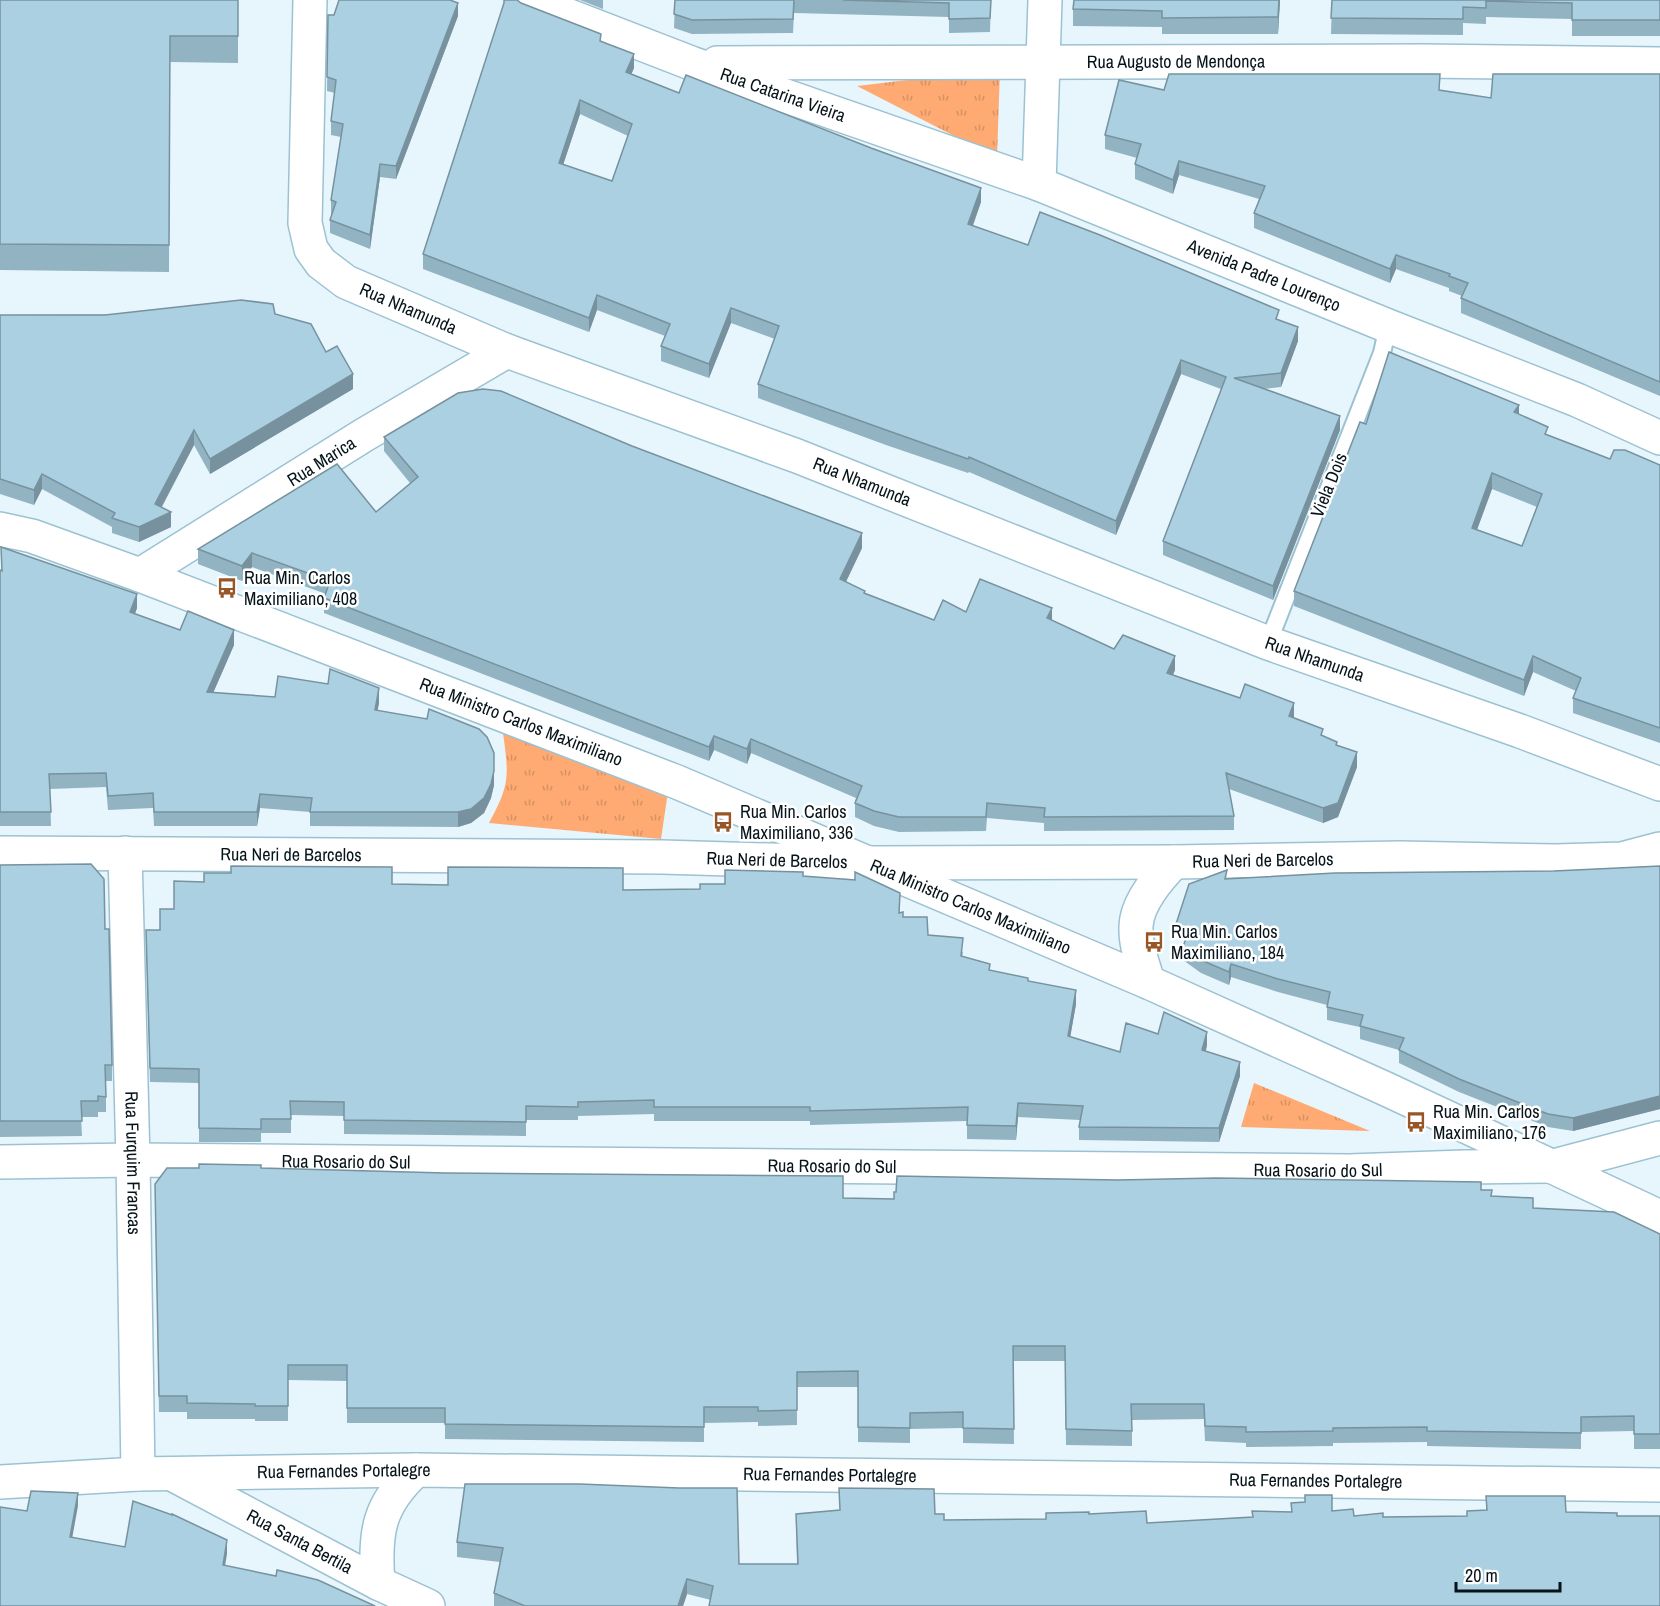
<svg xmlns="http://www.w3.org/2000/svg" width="1660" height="1606" font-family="'Archivo Narrow',sans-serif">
	<defs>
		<pattern id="grass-tufts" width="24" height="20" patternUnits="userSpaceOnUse" patternTransform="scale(1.5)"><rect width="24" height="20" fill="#feaa72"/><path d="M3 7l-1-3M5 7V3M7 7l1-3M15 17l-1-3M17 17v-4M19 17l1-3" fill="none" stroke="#d89162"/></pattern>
	</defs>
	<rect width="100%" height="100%" fill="#e7f6fd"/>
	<g fill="url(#grass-tufts)">
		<path d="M1000,69L997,158L857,86Z"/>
		<path d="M503,733L669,785L661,839L489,823C510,785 509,776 503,733Z"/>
		<path d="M1254,1083L1370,1131L1241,1127Z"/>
	</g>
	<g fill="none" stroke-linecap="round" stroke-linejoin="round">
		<g stroke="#9cc2d2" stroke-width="20">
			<path id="service" d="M1268,643L1382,353L1388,326"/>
		</g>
		<g stroke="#9cc2d2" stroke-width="36">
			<g id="minor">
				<path id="s1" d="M310,0L305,223L311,249L321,263L346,282L507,351L797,456L1268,643L1520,731L1660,784"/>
				<path id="s2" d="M528,0L691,63L1039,184L1388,326L1577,400L1660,438"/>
				<path id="s3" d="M717,63L1422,61L1660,64"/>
				<path d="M1039,184L1045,0"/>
				<path id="s4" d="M0,529L32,536L140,575L677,782L1148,982L1386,1089L1660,1217"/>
				<path id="s5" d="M140,575L364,435L507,351"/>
				<path id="s6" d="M0,853L662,857L872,863L1174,862L1400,858L1556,861L1622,859L1660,849"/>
				<path id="s7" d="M125,853L133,1160L138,1474"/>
				<path d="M1148,982C1143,964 1135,945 1136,926C1137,903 1159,877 1174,862"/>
				<path id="s8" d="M0,1162L133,1160L1349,1171L1464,1167L1554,1166L1660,1138"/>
				<path id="s9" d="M174,1475L378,1583L428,1606"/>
				<path id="s10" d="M0,1482L138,1474L416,1470L1660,1485"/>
				<path d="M378,1583C374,1533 378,1505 416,1470"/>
			</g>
		</g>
		<use href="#service" stroke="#fff" stroke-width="16"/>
		<use href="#minor" stroke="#fff" stroke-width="33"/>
	</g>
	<g fill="#92b3c2" fill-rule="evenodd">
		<path d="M0,0H238V63L170,62L169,272L0,270Z"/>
		<path d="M580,0H603V9Z"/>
		<path d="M672,0H991L990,32L949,33V17L794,13L793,33L692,34L674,28L675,0Z"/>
		<path d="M1280,0L1278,34H1162V27L1073,26V9Z"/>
		<path d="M1332,0H1660V36H1572V19L1486,17V24L1463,23V35L1331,34Z"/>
		<path d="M504,3H521L601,41L634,68L631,74L679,93L981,202L973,226L1028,245L1279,320L1298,341L1281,387L1264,389L1340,430L1273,600L1163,555V541L1221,389L1181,374L1116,535L969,472L968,473L886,445L758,398V384L775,339L731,323L709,378L661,361V346L665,336L597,310L589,332L423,269V254ZM580,114L628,136L612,181L563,165Z"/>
		<path d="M328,15L458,16L396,179L380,177L370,249L330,233V220L332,214H331V200L341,137L331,135V121L335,93L327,91Z"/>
		<path d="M1660,74V396L1461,313V298L1462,296L1449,291V288L1396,269L1390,283L1254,228V213L1259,199L1179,175L1173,194L1135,179V164L1137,158L1105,149V135L1164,90L1440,91L1491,98Z"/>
		<path d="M275,314L326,352L353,389L210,474L194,445L162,507L171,527L139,542L112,533V527L42,489L34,505L0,494V315Z"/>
		<path d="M1519,415L1548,435L1610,459L1660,465V743L1573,713V698L1576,691L1533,672L1524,696L1294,606V591L1366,424ZM1492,489L1537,507L1522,546L1477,530Z"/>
		<path d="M384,437L862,548L846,582L865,594L934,620L966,612L1052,620L1114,649L1175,670L1173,675L1294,718L1337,745L1357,767L1338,817L1323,823L1229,789L1234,816V830L1044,831V823L987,818L986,831L899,832L874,826L855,817V803L856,798L751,753L747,764L714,750L709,761L324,613V598L326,594L252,567L242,581L198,564V549L376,512L410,483L384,451Z"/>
		<path d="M0,570L137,608L135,614L180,630L234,645L213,693L379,703L377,711L494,785L491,798L484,813L471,823L458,827L310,826V812L260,808L257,826H154L153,808L108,810L106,787L50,789L51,826H0Z"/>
		<path d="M0,865L105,929L112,1065V1081H106V1112H98V1117H81L82,1136L0,1137Z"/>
		<path d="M1660,866V1109L1573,1131L1548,1127L1459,1092L1399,1063V1050L1360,1039V1027L1327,1020V1005L1278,992L1231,977L1229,985L1201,973L1183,960V947L1186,940L1176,937V924L1227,878L1554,871Z"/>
		<path d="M803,876L900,913L903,917L928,935L963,952L962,957L990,970L1028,981L1076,1004L1070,1037L1120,1052L1158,1034L1207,1045L1206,1051L1240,1076L1219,1142L1079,1140V1127L1080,1120L1018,1117L1016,1140L967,1139V1121L810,1125V1121H654V1114L578,1116V1120H526V1136L344,1134V1116L291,1115V1133H261V1142H199V1083L150,1082L146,944L160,930L174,909L392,884L623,890L700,889L725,884Z"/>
		<path d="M261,1168L843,1198L894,1199L1481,1190L1492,1196L1533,1208L1660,1234V1449H1634V1431L1581,1432V1449L1427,1446V1442L1333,1443V1446L1246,1447V1443L1205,1441L1204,1419L1132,1420V1446L1066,1445L1065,1361H1013L1014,1444L963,1443V1428L910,1429V1443L858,1442V1387H797V1425L758,1426V1422L704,1423V1442L445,1439V1423H347V1381L288,1380V1421H255V1419H187V1412H159L155,1184Z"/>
		<path d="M1486,1496L1566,1512L711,1600L687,1594L683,1606H494V1593L500,1562L457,1557V1542L739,1564H797L796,1514H935L944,1520L1046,1519L1089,1514L1147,1523L1252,1517L1291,1512V1503L1354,1516L1383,1517L1467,1516L1486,1510Z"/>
	</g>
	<g fill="#77929e">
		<path d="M1279,0H1280L1278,34V17Z"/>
		<path d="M458,3V16L396,179V166Z"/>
		<path d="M634,54V68L626,86V72Z"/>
		<path d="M580,100V114L559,177V163Z"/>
		<path d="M1179,161V175L1173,194V180Z"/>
		<path d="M380,164V177L370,249V235Z"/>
		<path d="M981,188V202L968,238V224Z"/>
		<path d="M1396,255V269L1390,283V269Z"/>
		<path d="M597,295V310L589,332V318Z"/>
		<path d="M731,308V323L709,378V364Z"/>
		<path d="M1298,327V341L1281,387V373Z"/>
		<path d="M1181,360V374L1116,535V521Z"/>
		<path d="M353,374V389L210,474V459Z"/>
		<path d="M1519,405V420L1514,412Z"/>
		<path d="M1340,416V430L1273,600V586Z"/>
		<path d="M194,430V445L155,519L171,512V527L139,542V527L155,504Z"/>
		<path d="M1492,473V489L1472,543V528Z"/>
		<path d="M42,474V489L34,505V490Z"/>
		<path d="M862,533V548L840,594V579Z"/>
		<path d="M252,553V567L242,581V566Z"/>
		<path d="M137,594V608L130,627V612Z"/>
		<path d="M1052,608V622L1047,618Z"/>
		<path d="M234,630V645L207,707V692Z"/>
		<path d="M1175,656V670L1167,688V673Z"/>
		<path d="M1533,656V672L1524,696V680Z"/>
		<path d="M379,688V703L375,725V710Z"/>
		<path d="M1294,703V717L1289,730V716Z"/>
		<path d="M714,736V750L709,761V747Z"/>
		<path d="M751,739V753L747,764V749Z"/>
		<path d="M1357,752V767L1338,817L1323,823V808Z"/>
		<path d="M494,771V785L491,798L484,813L471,823L458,827V812Z"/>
		<path d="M260,794V808L257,826V812Z"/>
		<path d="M1231,964V977L1229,985V972Z"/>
		<path d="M1076,990V1004L1068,1050V1036Z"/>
		<path d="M1207,1032V1045L1202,1064V1050Z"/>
		<path d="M1240,1062V1076L1219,1142V1128Z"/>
		<path d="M1660,1096V1109L1573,1131V1118Z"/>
		<path d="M1018,1103V1117L1016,1140V1126Z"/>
		<path d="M78,1493V1506L70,1550V1537Z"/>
		<path d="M227,1540V1554L223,1578V1565Z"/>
		<path d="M687,1579V1594L683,1606H678Z"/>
	</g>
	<g fill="#aad0e1" stroke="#77929e" stroke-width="1.5" fill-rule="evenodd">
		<path d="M0,0H238V36H170L169,245L0,244Z"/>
		<path d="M339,0H450L458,3L396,166L380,164L370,235L330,220L336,202L331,200L343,124L331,121L336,80L327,77L328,15H334Z"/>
		<path d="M504,0H517L521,3L601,34L600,41L634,54L626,72L679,93L686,75L871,148L981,188L968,224L1028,245L1040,212L1100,235L1279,310L1276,319L1298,327L1281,373L1234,378L1340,416L1273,586L1163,541L1226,377L1181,360L1116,521L969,457L968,459L886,430L758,384L779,326L731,308L709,364L661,346L670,324L597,295L589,318L423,254L504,3ZM580,100L632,124L612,181L559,163Z"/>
		<path d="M675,0H794L793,19L692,20L674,14Z"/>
		<path d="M843,0H991L990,18L949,19V3Z"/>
		<path d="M1074,0H1279L1278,17L1162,18V11L1073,9Z"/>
		<path d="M1332,0H1660V20H1572V3L1486,1V8L1463,7V19L1331,18Z"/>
		<path d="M1169,74H1440L1439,90L1491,98L1493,74H1660V382L1461,298L1468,283L1449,276L1450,274L1396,255L1390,269L1254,213L1265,186L1179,161L1173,180L1135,164L1141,144L1105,135L1119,80L1164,90Z"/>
		<path d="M241,300L273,304L275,314L311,324L326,352L337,346L353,374L210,459L194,430L155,504L171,512L139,527L112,518L115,513L42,474L34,490L0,479V315H105Z"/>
		<path d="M1389,352L1519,405L1514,412L1548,427L1545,434L1610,459L1614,450H1625L1660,465V728L1573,698L1581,678L1533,656L1524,680L1294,591L1360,422L1366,424ZM1492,473L1542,494L1522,546L1472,528Z"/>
		<path d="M483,389L501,391L632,446L862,533L840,579L865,591L864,593L934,620L943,600L966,612L980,579L1052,608L1047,618L1114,649L1123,635L1175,656L1167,673L1240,698L1245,684L1294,703L1289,716L1323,729L1321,735L1337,742L1336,745L1357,752L1338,803L1323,808L1226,773L1234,816L1044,817L1045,808L987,803L986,817H899L874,811L855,803L862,786L751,739L747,749L714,736L709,747L324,598L330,581L252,553L242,566L198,549L337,464L376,512L418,477L384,437L458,393Z"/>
		<path d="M1,547L137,594L130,612L180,630L188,611L234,630L207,692L275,697L278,676L328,684L330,669L379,688L375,710L427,719L429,709L479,729L487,737L494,753V771L491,784L484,798L471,809L458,812H310L312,798L260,794L257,812H154L153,793L108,796L106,773L49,774L51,812H0V570L2,571Z"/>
		<path d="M91,864L104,879L105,929H109L112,1065H105L106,1097L98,1096V1101H81L82,1121H0V865Z"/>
		<path d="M231,866L392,867V884L448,885V867L623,868V890L700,889V884H725V870L803,872V876L855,880V872L900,893L899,913L903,912V917H927L928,935L963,938L961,956L990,964L989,970L1028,978V981L1076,990L1068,1036L1120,1052L1126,1023L1158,1034L1164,1012L1207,1032L1202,1050L1240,1062L1219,1128L1079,1127L1083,1106L1018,1103L1016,1126L967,1125L968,1107L810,1111V1107H654V1100L578,1102V1107L526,1106V1122L344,1120V1102L290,1101L291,1119H261V1129L199,1128V1069L150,1068L146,930H160V909H174V881L204,882V873H231Z"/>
		<path d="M1660,866V1096L1573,1118L1548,1114L1459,1079L1399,1050L1404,1038L1360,1026L1363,1015L1327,1007L1330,992L1278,979L1231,964L1229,972L1201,960L1183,947L1189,929L1176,924L1189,884L1227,870L1225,879L1335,873L1554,871Z"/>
		<path d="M199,1164L261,1165V1168L445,1173L843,1176V1198L894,1199V1192H896L897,1176L1118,1180L1216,1178L1481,1182V1190H1492L1491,1196L1533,1198V1208L1614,1212L1660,1234V1434H1634V1416L1581,1417V1433L1427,1431V1427L1333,1428V1431L1246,1432V1427L1205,1426L1204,1404H1131L1132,1431L1066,1429L1065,1346H1013L1014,1429L963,1428V1412L910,1413V1428L858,1427V1371L797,1372V1410L758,1411V1407H704V1427L445,1424V1408H347V1365H288V1406H255V1404L187,1403V1396H159L155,1184L167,1168H199Z"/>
		<path d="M465,1484H580L679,1488H737L739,1564H798L796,1514L840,1510L839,1488L934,1489L935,1514H944V1520L1046,1519V1513L1089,1512V1514L1146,1511L1147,1523L1253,1517L1252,1511L1292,1512L1291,1503L1305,1502V1495H1332V1511L1353,1509L1354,1516L1383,1513V1517L1467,1516V1511L1487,1510L1486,1496H1565L1566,1512L1617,1513V1516H1660V1606H709L713,1586L687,1579L678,1606H525L494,1593L503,1548L457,1542Z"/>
		<path d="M31,1491L78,1493L70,1537L125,1547L133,1501L172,1515V1514L227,1540L223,1565L276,1576L277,1570L318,1580L375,1606H0V1507L27,1511Z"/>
	</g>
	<defs>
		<g id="bus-bare" transform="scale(1.62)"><path d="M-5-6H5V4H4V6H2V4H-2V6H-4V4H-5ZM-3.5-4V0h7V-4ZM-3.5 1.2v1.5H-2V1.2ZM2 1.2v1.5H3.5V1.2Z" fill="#985525" stroke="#fff" stroke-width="2.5" paint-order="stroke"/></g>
	</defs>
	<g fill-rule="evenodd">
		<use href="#bus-bare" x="227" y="588"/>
		<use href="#bus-bare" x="723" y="822"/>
		<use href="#bus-bare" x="1154" y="942"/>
		<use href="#bus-bare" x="1416" y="1122"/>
	</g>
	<g text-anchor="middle" stroke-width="5" stroke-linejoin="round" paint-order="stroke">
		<g font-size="18" fill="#06141a" stroke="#fff">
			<text dy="6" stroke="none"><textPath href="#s3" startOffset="459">Rua Augusto de Mendonça</textPath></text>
			<text dy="6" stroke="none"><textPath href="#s2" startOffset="272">Rua Catarina Vieira</textPath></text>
			<text dy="6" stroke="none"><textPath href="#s2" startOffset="786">Avenida Padre Lourenço</textPath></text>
			<text dy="6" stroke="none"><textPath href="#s1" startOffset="366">Rua Nhamunda</textPath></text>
			<text dy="6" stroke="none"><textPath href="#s5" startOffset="214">Rua Marica</textPath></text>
			<text dy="6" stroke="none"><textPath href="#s1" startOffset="852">Rua Nhamunda</textPath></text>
			<text transform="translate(1329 485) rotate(-68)" y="6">Viela Dois</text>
			<text dy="6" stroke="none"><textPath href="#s1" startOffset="1338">Rua Nhamunda</textPath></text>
			<text dy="6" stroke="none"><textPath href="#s4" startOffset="556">Rua Ministro Carlos Maximiliano</textPath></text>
			<text dy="6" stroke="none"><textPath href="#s6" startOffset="291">Rua Neri de Barcelos</textPath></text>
			<text dy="6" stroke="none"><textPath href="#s6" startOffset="777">Rua Neri de Barcelos</textPath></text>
			<text dy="6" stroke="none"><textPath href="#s6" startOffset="1263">Rua Neri de Barcelos</textPath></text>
			<text dy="6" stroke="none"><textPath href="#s4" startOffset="1042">Rua Ministro Carlos Maximiliano</textPath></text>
			<text dy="6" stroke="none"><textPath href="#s7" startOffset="310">Rua Furquim Francas</textPath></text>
			<text dy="6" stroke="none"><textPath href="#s8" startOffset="346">Rua Rosario do Sul</textPath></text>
			<text dy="6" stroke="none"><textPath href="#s8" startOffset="832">Rua Rosario do Sul</textPath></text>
			<text dy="6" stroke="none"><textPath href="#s8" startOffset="1318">Rua Rosario do Sul</textPath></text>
			<text dy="6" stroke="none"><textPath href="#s10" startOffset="344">Rua Fernandes Portalegre</textPath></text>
			<text dy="6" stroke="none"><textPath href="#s10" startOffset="830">Rua Fernandes Portalegre</textPath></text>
			<text dy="6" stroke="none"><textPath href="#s10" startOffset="1316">Rua Fernandes Portalegre</textPath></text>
			<text dy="6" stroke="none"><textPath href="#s9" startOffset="142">Rua Santa Bertila</textPath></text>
		</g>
		<g font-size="18" fill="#06141a" stroke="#fff" text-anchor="start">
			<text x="244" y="584">Rua Min. Carlos<tspan x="244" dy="21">Maximiliano, 408</tspan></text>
			<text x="740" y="818">Rua Min. Carlos<tspan x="740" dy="21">Maximiliano, 336</tspan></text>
			<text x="1171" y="938">Rua Min. Carlos<tspan x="1171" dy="21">Maximiliano, 184</tspan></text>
			<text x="1433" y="1118">Rua Min. Carlos<tspan x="1433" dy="21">Maximiliano, 176</tspan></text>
		</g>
	</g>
	<path d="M1456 1582v9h104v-9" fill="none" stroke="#06141a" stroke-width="3"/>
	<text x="1465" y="1582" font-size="18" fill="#06141a" stroke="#ffffff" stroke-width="4.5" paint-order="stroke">20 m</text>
</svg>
